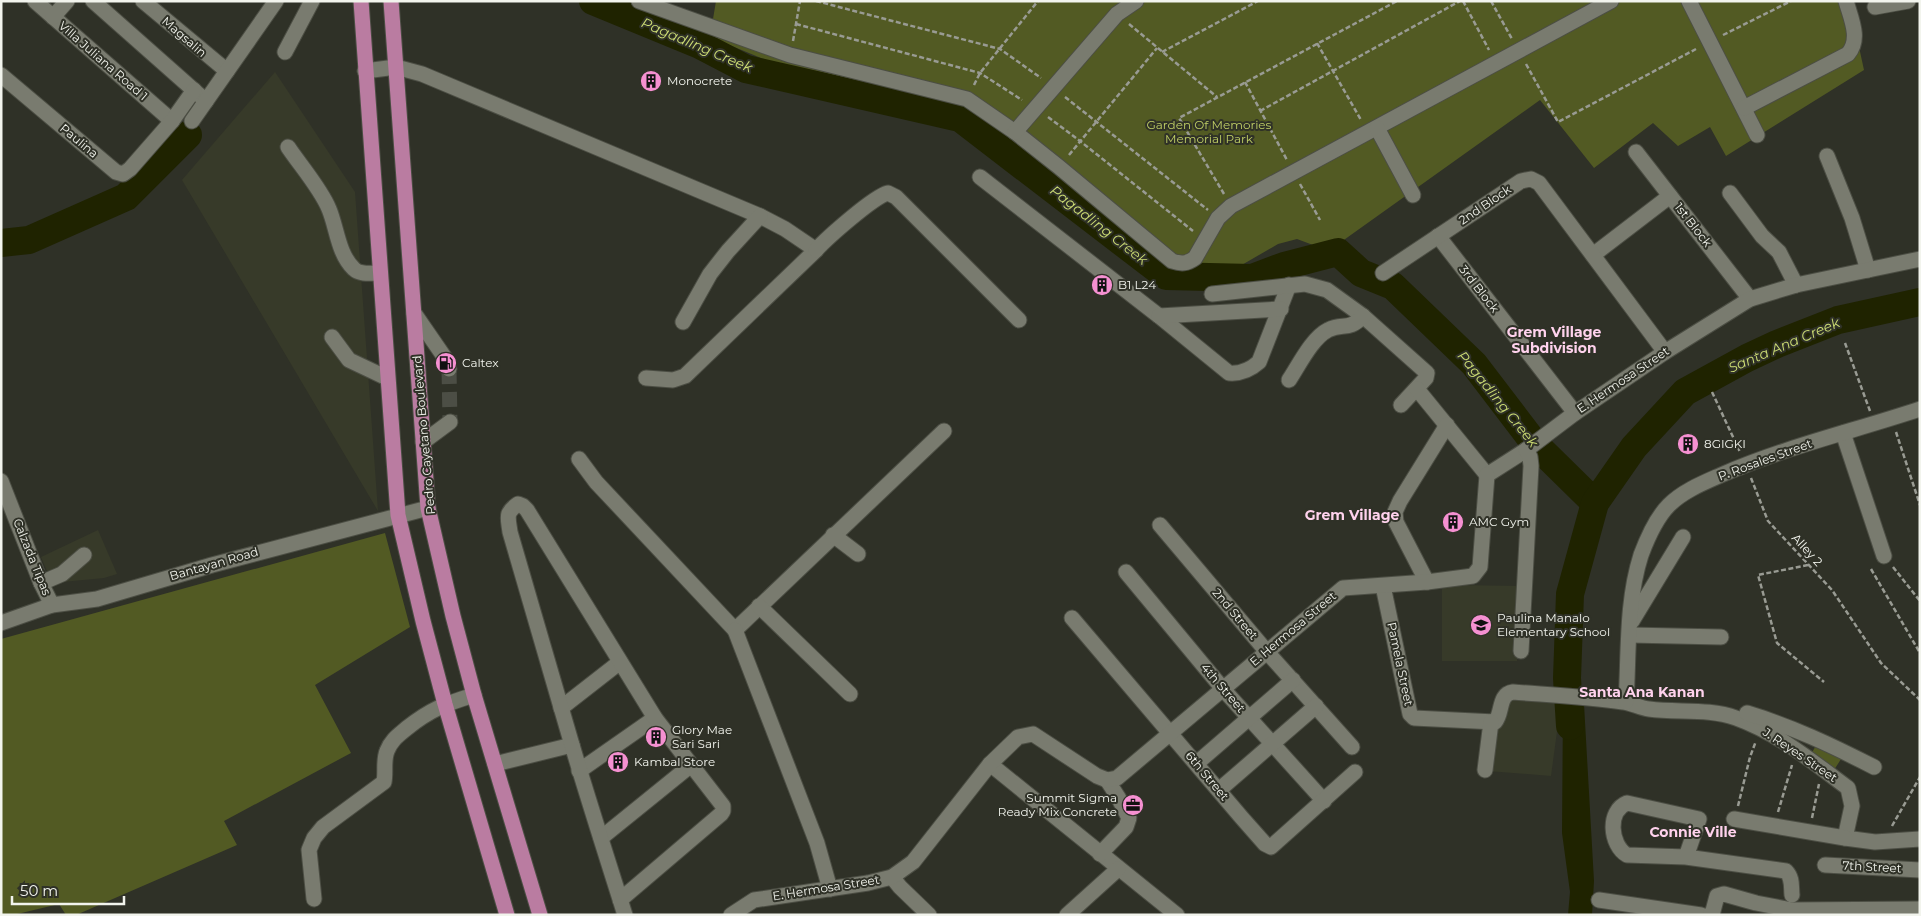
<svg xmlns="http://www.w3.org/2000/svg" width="1921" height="916" font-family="Montserrat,sans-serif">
	<rect width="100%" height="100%" fill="#2f3127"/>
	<g fill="#373a29">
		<path d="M275,72L355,192L378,511L182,180Z"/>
		<path d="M98,530L117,574L104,578L52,583L41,557Z"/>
		<path d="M1454,585L1524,586L1517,661H1442V589Z"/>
		<path d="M1508,699L1561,702L1551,776L1488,771L1494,726Z"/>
	</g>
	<g fill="#525a23">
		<path d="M716,1H1849L1864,70L1726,156L1710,127L1678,146L1653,123L1594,168L1540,100L1334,247L1313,245L1297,239L1278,244L1240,266L1214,269L1163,264L970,107L771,62L710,37Z"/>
		<path d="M385,533L410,627L315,685L351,753L224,821L237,845L76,915H66L59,904L13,915H1V639Z"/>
		<path d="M1818,742L1843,756L1834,770L1810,756Z"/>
	</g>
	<path fill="#1f2300" d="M1563,703L1584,704L1594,881L1592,915H1568L1570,892L1562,833Z"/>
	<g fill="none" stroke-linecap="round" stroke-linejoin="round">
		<g stroke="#1f2300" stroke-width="28">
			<path d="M593,1L700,45L746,69L960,118L1166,276L1252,278L1284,266L1338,252L1361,273L1393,286L1474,364L1535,444L1595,503"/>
			<path d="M1,243L29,240L126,197L188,135"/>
			<path d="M1570,726L1567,678L1570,594L1595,503L1634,447L1685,392L1747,358L1777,344L1838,320L1920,302"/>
		</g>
		<path stroke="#4c4e45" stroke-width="15" stroke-dasharray="15 8" stroke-linecap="butt" d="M449,369L450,422"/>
		<g stroke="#4c4e44" stroke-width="17">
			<g id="minor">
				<path d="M35,1L172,121"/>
				<path d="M93,1L206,101"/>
				<path d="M143,1L227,71"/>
				<path d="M639,1L790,55L967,99L1015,132L1059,167L1172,261C1181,264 1187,264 1195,258L1218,218L1231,206L1611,1"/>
				<path d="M1689,1L1757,135"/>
				<path d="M1875,7L1908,1"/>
				<path d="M53,17L67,1"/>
				<path d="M285,52L312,1"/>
				<path d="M365,71L396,67L422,74L760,216L785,229L816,250L685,376L673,380L646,378"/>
				<path d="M1,75L116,172L123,174L130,169L172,121L194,90"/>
				<path d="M1744,108L1848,54C1861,39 1851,19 1846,1"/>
				<path d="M192,121L276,1"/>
				<path d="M1377,128L1413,195"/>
				<path d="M1015,132L1117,14L1136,1"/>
				<path d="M288,147C300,165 321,189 329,209C337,228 338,254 354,269C360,275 372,273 380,273"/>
				<path d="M1636,152L1750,299"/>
				<path d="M1827,156L1852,218L1868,270"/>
				<path d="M980,177L1159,316L1229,373C1241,374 1250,370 1259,362L1289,285"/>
				<path d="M1730,193L1762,236L1779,252L1796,285"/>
				<path d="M1438,236L1575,413"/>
				<path d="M816,250C827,238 873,197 888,193L896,197L1019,320"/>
				<path d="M1593,255L1670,196"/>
				<path d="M1383,273L1521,181L1531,179L1539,183L1665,352"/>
				<path d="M1212,294L1305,284L1327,290L1363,316L1427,373L1426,378L1401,405"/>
				<path d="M414,313L445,358L449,369"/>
				<path d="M1159,316L1281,309"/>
				<path d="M683,322L710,274L728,251L760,216"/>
				<path d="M332,337L349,360L387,378"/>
				<path d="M1289,380C1299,365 1312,338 1328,330C1343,322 1348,332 1363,316"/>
				<path d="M1417,389L1487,475"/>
				<path d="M1843,433L1884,556"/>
				<path d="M423,442L450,422"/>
				<path d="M579,459L596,482L735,630L944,431"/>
				<path d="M1487,475L1526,450L1575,413L1665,352L1750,299L1796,285L1920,259"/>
				<path d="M1,481L41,583L52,605"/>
				<path d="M1160,525L1267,652L1352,747"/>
				<path d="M833,535L858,554"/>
				<path d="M1126,572L1223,689L1324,801"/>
				<path d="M1427,582L1396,522L1395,512L1400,501L1447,425"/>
				<path d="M41,583L62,574L84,555"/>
				<path d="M1383,586L1410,714L1414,718L1495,722C1503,713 1498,694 1513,692C1550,695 1587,697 1623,702C1632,703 1640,708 1649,709C1678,713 1708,708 1736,718C1778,733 1813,762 1848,788L1852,806L1845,838L1875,842L1920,839"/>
				<path d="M759,606L850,694"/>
				<path d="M1072,618L1242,818L1265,844L1271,847L1355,772"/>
				<path d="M1632,621L1683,537"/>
				<path d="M1,623L52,605L97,599L212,565L428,508"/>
				<path d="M735,630L817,843L830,889"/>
				<path d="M1630,635L1721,637"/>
				<path d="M1521,651L1531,466L1530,457L1526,450"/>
				<path d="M1626,702C1629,654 1626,602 1641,555C1647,539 1657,517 1669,505C1683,491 1703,483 1721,475C1785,447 1854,431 1920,409"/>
				<path d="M561,708L620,662"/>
				<path d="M1747,713C1793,727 1831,745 1874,767"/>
				<path d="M1197,763L1293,680"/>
				<path d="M495,764L572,745"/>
				<path d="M990,764L1177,915"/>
				<path d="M1485,770L1491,722"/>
				<path d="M579,771L655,718"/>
				<path d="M1219,790L1316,706"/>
				<path d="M1734,819L1845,838"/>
				<path d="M601,838L690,766"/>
				<path d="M1100,854L1126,827L1129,818L1118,797L1107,780"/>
				<path d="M1686,857L1699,819L1627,803C1607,811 1610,845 1627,855L1686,857L1786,871C1793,878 1791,887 1792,895"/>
				<path d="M1825,865L1920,870"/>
				<path d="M892,877L900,887L929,915"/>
				<path d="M314,899L309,850L314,838L323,827L384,782C386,772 383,761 387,751C391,740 399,735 407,728C431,709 445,704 474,695"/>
				<path d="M620,900L721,814L723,811V806L655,718L527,510L523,506L518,504C505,513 508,517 510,532L572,745C589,802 607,858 625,915"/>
				<path d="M1599,900L1701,915"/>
				<path d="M731,915L754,900L868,883L892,877L913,862L990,764L1018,737L1033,734L1097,776L1107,780L1117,778L1343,588L1427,582L1473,576L1480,567L1487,475"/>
				<path d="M1067,915L1118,869"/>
				<path d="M1710,915L1713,911L1717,896L1724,894L1756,903L1792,910L1920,909"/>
			</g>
		</g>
		<g stroke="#4c4e44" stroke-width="17">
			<g id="major">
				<path d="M361,1L398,515L423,621L445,704L507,915"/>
				<path d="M391,1L428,508L453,616L474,695L540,915"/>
			</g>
		</g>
		<g stroke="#999b93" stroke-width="2.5" stroke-dasharray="5 2.5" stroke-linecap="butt">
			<path d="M816,1L1000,49L1041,78"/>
			<path d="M1463,1L1489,50"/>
			<path d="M1491,1L1512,39"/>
			<path d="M796,24L980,73L1022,100"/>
			<path d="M1129,24L1217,97"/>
			<path d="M1723,35L1791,1"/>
			<path d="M793,41L800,1"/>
			<path d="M1317,43L1361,120"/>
			<path d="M1162,52L1258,1"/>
			<path d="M1526,64L1558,122L1696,49"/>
			<path d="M1245,82L1287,160"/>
			<path d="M974,85L980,73L1038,1"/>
			<path d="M1065,97L1208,210"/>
			<path d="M1260,111L1460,1"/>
			<path d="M1048,117L1080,141L1193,231"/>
			<path d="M1069,155L1157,48"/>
			<path d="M1300,184L1320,220"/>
			<path d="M1224,194L1179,118L1397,1"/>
			<path d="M1845,343L1870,411"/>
			<path d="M1712,392L1740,452"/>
			<path d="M1896,432L1920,505"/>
			<path d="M1751,478L1768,521L1832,590L1881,663L1920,700"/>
			<path d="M1808,565L1758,575L1777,643L1824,682"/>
			<path d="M1893,567L1920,601"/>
			<path d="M1871,569L1920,653"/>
			<path d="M1738,806L1750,757L1756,741"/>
			<path d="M1778,812L1792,765"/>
			<path d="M1812,818L1819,784"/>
			<path d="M1892,826L1920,777"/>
		</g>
		<use href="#minor" stroke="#797b6f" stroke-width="15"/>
		<use href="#major" stroke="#ba7ca1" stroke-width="15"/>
	</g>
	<defs>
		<g id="building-disc" transform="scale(1.125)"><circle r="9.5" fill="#f590d1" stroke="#2f3127"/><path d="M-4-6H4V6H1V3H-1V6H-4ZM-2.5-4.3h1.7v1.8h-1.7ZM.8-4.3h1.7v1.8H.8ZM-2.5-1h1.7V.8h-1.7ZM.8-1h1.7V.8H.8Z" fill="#111"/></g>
		<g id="fuel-disc" transform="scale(1.125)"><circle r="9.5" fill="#f590d1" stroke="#2f3127"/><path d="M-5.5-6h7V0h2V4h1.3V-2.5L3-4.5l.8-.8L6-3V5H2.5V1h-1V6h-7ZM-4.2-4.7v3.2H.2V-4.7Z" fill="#111"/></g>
		<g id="school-disc" transform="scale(1.125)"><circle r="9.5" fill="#f590d1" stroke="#2f3127"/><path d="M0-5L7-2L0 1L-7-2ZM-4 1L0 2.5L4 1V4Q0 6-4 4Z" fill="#111"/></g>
		<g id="office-disc" transform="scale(1.125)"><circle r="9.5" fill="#f590d1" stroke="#2f3127"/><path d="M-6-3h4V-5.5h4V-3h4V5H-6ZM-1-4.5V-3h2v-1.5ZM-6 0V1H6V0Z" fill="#111"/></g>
	</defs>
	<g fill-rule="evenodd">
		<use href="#building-disc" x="651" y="81"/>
		<use href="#building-disc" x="1102" y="285"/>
		<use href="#fuel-disc" x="446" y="363"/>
		<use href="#building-disc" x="1688" y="444"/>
		<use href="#building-disc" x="1453" y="522"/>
		<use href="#school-disc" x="1481" y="625"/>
		<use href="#building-disc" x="656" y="737"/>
		<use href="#building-disc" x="618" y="762"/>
		<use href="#office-disc" x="1133" y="805"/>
	</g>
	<g text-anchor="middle" stroke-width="4" stroke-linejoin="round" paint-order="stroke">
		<g font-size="12" fill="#f2f4ed" stroke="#2f3127">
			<text transform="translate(184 37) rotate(41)" y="4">Magsalin</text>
			<text transform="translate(103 61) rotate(41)" y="4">Villa Juliana Road 1</text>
			<text transform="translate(79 141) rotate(40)" y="4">Paulina</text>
			<text transform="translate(1485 205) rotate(-34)" y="4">2nd Block</text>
			<text transform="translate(1693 225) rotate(52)" y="4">1st Block</text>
			<text transform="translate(1479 289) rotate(52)" y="4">3rd Block</text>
			<text transform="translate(1623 380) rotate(-34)" y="4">E. Hermosa Street</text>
			<text transform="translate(424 435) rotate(-95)" y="4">Pedro Cayetano Boulevard</text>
			<text transform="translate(1765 460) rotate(-20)" y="4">P. Rosales Street</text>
			<text transform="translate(1807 550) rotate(47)" y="4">Alley 2</text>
			<text transform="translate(32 557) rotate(68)" y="4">Calzada Tipas</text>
			<text transform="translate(214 564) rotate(-16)" y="4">Bantayan Road</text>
			<text transform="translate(1235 614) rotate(50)" y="4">2nd Street</text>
			<text transform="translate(1293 629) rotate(-40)" y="4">E. Hermosa Street</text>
			<text transform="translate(1400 664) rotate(78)" y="4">Pamela Street</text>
			<text transform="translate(1223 688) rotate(49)" y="4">4th Street</text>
			<text transform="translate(1800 755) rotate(34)" y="4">J. Reyes Street</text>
			<text transform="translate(1207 776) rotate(50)" y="4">6th Street</text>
			<text transform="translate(1872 867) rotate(3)" y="4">7th Street</text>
			<text transform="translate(826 888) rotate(-9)" y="4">E. Hermosa Street</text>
		</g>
		<g font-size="12" fill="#f2f4ed" stroke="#2f3127" text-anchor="start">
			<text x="667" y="85">Monocrete</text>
			<text x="1118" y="289">B1 L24</text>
			<text x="462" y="367">Caltex</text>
			<text x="1704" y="448">8GIGKI</text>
			<text x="1469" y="526">AMC Gym</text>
			<text x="1497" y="622">Paulina Manalo<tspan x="1497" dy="14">Elementary School</tspan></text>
			<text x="672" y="734">Glory Mae<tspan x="672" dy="14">Sari Sari</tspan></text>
			<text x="634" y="766">Kambal Store</text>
			<text x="1117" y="802" text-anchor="end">Summit Sigma<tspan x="1117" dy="14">Ready Mix Concrete</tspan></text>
		</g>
		<g font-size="12" fill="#bfce65" stroke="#2f3127">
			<text x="1209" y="129">Garden Of Memories<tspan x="1209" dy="14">Memorial Park</tspan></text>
		</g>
		<g font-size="14" font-style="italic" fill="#cddd74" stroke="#2f3127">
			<text transform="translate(697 45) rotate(23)" y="5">Pagadling Creek</text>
			<text transform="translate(1099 225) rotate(38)" y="5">Pagadling Creek</text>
			<text transform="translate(1784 345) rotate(-23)" y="5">Santa Ana Creek</text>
			<text transform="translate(1498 399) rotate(51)" y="5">Pagadling Creek</text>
		</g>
		<g font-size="14" font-weight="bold" fill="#ffd2ed" stroke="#2f3127">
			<text x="1554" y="337">Grem Village<tspan x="1554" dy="16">Subdivision</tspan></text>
			<text x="1352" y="520">Grem Village</text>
			<text x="1642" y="697">Santa Ana Kanan</text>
			<text x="1693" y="837">Connie Ville</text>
		</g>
	</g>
	<rect width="1921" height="916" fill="none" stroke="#f2f4ed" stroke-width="5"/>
	<path d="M12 896v8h112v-8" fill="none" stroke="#f2f4ed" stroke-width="2.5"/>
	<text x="20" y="896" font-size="15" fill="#f2f4ed" stroke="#2f3127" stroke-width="4" paint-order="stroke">50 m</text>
</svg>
